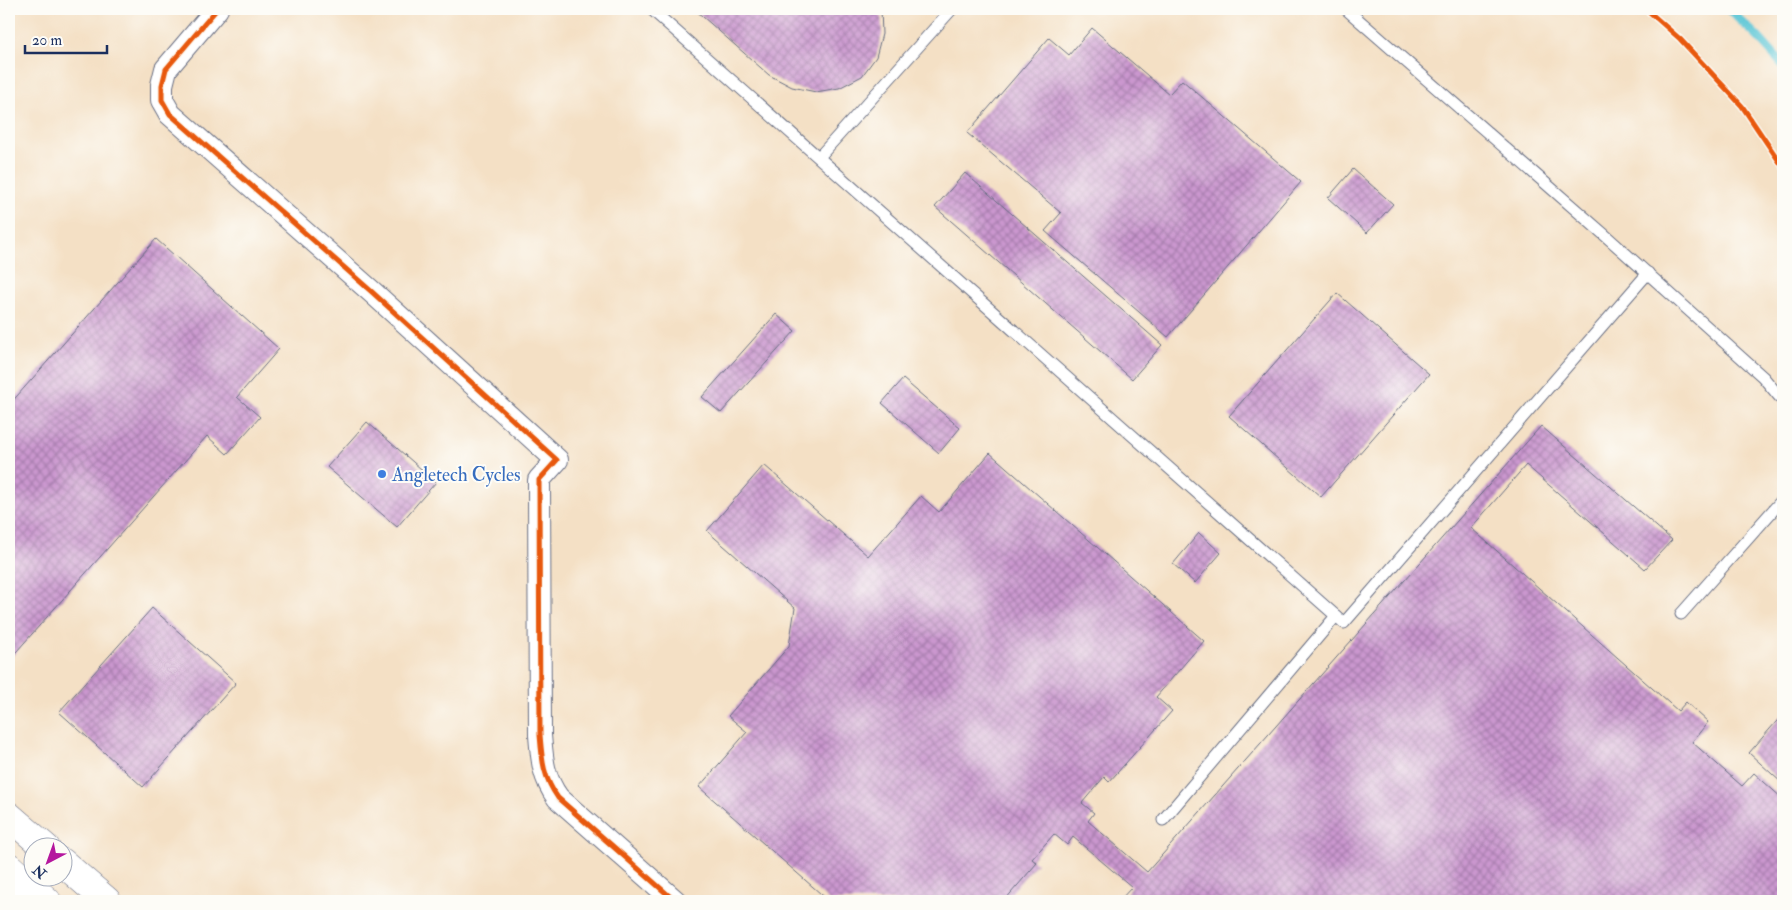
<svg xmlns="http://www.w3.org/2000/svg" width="1792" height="910" font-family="'IM FELL Double Pica',serif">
	<defs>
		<pattern id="building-cross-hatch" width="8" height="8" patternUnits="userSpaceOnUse" patternTransform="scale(1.25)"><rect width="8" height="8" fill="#cb97cf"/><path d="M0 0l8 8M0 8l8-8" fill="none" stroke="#a47cab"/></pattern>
	</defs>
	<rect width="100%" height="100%" fill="#fdfcf7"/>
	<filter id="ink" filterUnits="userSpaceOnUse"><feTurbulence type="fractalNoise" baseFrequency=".02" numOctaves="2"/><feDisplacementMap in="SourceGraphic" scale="10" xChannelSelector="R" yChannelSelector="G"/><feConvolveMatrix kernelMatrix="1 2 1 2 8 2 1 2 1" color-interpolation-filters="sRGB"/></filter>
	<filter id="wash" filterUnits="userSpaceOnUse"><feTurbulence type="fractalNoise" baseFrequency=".0096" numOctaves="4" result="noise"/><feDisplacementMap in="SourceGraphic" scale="20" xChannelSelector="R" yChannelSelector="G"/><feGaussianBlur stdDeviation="1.12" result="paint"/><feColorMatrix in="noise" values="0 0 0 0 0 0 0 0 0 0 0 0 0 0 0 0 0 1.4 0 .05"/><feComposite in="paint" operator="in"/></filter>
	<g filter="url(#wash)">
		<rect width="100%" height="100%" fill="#f4e0c5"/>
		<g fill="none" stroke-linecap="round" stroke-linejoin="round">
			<path stroke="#5bc6d6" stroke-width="9" d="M1728,9L1757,36L1783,65"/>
		</g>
		<g id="blocks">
			<g fill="url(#building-cross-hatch)">
				<path d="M694,9H881L882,34L876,57L862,76L839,88L816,92L792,87L769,75Z"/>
				<path d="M1092,28L1169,94L1182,80L1301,182L1168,337L1045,231L1061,213L967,133L1049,38L1069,55Z"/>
				<path d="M1353,169L1393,204L1367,233L1328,198Z"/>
				<path d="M965,173L1162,345L1132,379L935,207Z"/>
				<path d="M156,239L279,349L237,397L260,417L227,454L207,436L9,660V405Z"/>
				<path d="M1337,293L1429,374L1321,497L1229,416Z"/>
				<path d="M776,314L795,331L721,413L702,397Z"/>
				<path d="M903,379L960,428L939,453L882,403Z"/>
				<path d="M367,422L436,482L397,527L327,467Z"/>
				<path d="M1541,426L1672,540L1645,569L1526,465L1471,528L1678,711L1686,702L1708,722L1692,742L1742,786L1754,773L1783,799V901H1119L1132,887L1073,837L1067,845L1054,834L1032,859L1037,863L1004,901H829L699,787L747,732L728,716L789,646L795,608L707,531L764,465L868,556L921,496L939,512L990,453L1204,641L1156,697L1172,711L1109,782L1104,777L1082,803L1094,813L1088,821L1147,872Z"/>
				<path d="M1199,533L1221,553L1195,583L1173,564Z"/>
				<path d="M152,608L236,683L143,787L59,712Z"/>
				<path d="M1783,714V784L1749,753Z"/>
			</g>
		</g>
	</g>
	<g filter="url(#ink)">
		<use href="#blocks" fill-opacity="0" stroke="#676d82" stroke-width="1"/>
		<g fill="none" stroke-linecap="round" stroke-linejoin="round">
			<g stroke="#676d82" stroke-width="13">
				<g id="lane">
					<path d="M651,9L1344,623L1648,273"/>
					<path d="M1346,9L1607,237L1763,377L1783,401"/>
					<path d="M819,157L952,9"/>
					<path d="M1681,614L1783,499"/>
					<path d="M1163,820L1336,616"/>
				</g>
			</g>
			<g stroke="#676d82" stroke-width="24">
				<path id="street" d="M217,9L166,69L162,85V100L170,114L372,292L557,460L539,480L540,735C542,760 543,777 558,798L675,901"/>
			</g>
			<g stroke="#676d82" stroke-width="29">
				<g id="primary">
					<path d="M9,816L46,848"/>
					<path d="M62,862L107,901"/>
					<path d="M9,867L47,901"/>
					<path d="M9,896L15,901"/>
				</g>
			</g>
			<use href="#lane" stroke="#fff" stroke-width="11"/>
			<use href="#street" stroke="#fff" stroke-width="22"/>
			<use href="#primary" stroke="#fff" stroke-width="28"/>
			<g stroke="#fdfcf7" stroke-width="8">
				<g id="cycleway">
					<path d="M217,9L166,69L162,85V100L170,114L372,292L557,460L539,480L540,735C542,760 543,777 558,798L675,901"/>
					<path d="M1646,9L1680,39L1742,106L1783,167"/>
				</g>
			</g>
			<use href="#cycleway" stroke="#e8590c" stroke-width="5"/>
		</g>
	</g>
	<circle fill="#3f7fe0" stroke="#fdfcf7" stroke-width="2" cx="382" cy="474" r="5"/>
	<g text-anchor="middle" stroke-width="4" stroke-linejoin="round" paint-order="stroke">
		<g font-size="19" fill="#366cbe" stroke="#fdfcf7" text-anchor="start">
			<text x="392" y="481">Angletech Cycles</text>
		</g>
	</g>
	<rect width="1792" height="910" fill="none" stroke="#fdfcf7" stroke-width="30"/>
	<g transform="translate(48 862) rotate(221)"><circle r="24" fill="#fdfcf7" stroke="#a3aaba"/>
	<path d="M0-4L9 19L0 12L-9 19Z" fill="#b5179e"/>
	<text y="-8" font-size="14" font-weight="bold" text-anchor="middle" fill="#1b2f5e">N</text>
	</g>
	<path d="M25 45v8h82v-8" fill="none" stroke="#1b2f5e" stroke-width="2.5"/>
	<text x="32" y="45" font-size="15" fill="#1b2f5e" stroke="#fdfcf7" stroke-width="4" paint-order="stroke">20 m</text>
</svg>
